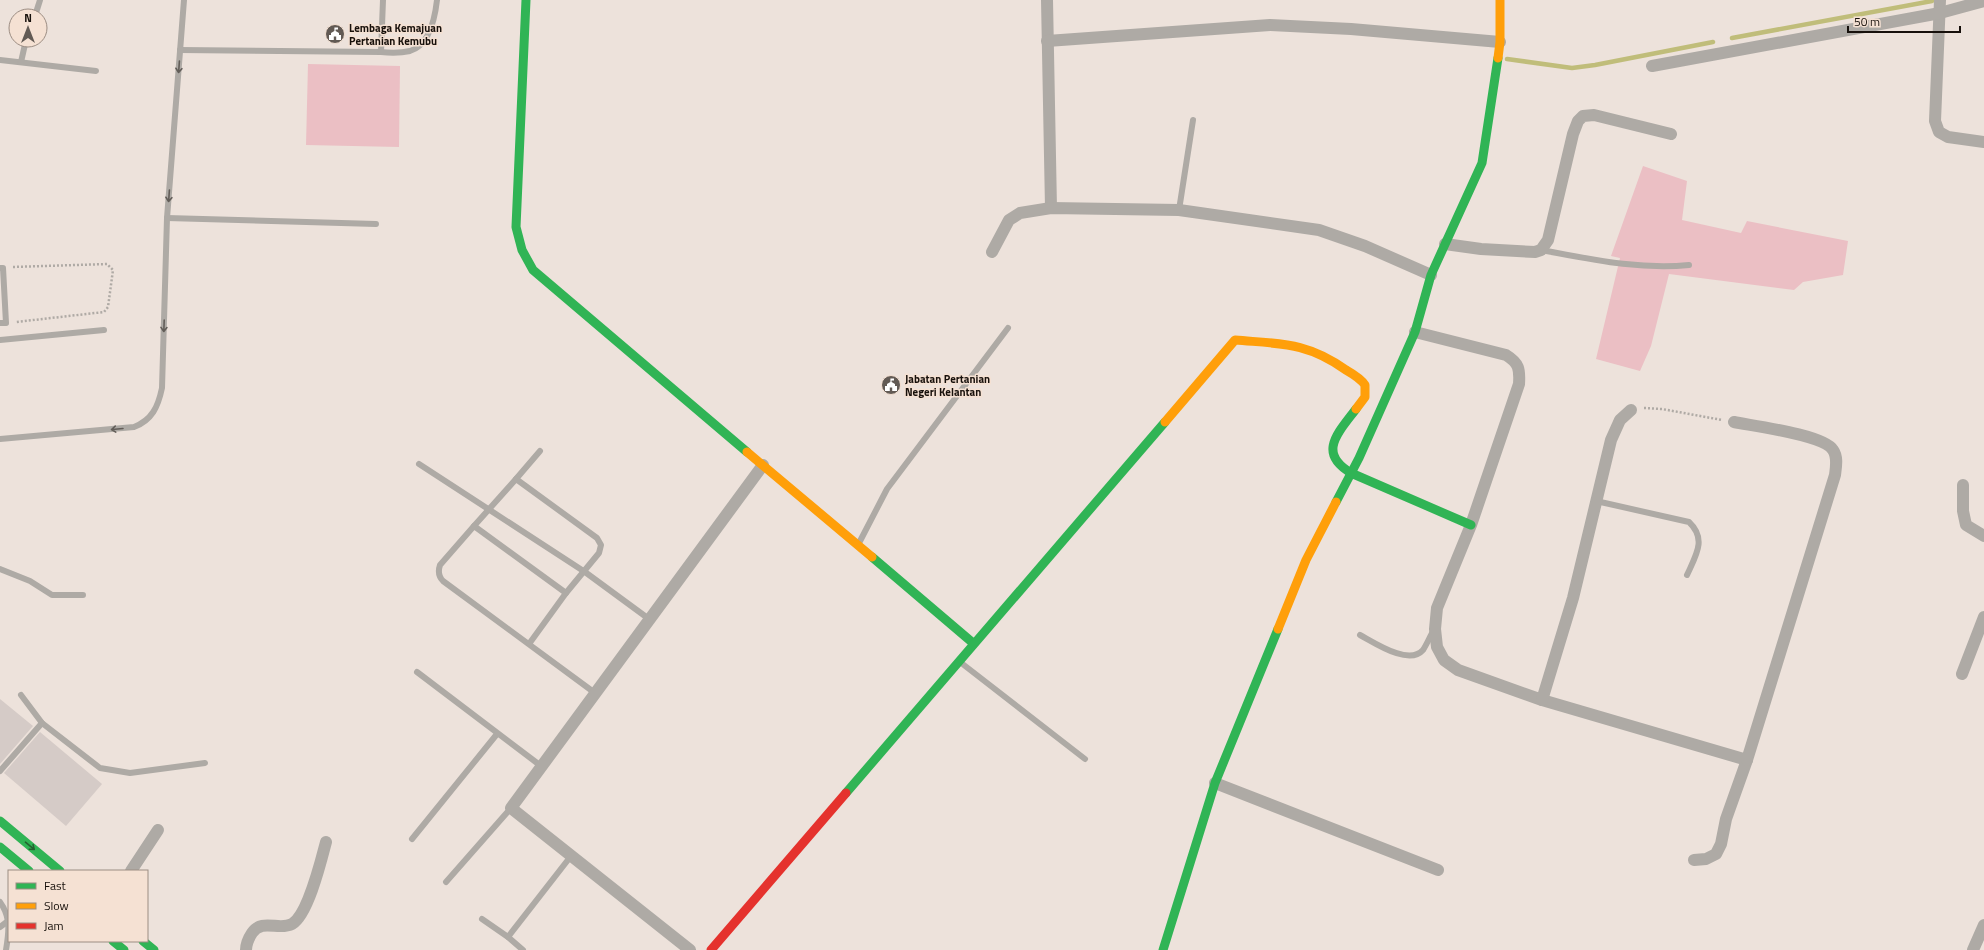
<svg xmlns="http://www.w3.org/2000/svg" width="1984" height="950" font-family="'Titillium Web',sans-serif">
	<rect width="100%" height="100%" fill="#ede2db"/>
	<g fill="#ebbfc4">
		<path d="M308,64L400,66L399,147L306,145Z"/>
		<path d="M1643,166L1687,181L1682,220L1741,233L1747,221L1848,241L1843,275L1803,282L1794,290L1669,274L1651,346L1640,371L1596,359L1620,258L1611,256Z"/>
	</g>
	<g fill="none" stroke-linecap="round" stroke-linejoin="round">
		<g stroke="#c0bd7a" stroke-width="4.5">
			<path d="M1732,38L1932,1"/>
			<path d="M1507,59L1572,68L1595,65L1713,42"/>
		</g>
	</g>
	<g fill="#d5cbc7">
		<path d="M0,699L33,726L0,764Z"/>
		<path d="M40,732L102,784L66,826L4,773Z"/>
	</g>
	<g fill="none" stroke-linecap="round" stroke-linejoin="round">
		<g stroke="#afaaa5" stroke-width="2.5" stroke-dasharray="2 2" stroke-linecap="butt">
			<path d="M13,267L107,264L113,270L108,307L104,312L16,322"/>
			<path d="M1644,408L1662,409L1722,420"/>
		</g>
		<g stroke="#aeaaa5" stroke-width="6">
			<path d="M35,16L40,0"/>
			<path d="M180,50L381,52L383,0"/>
			<path d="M381,52C391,53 401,53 410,51C430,45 435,18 437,0"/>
			<path d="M0,60L96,71"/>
			<path d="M21,62L26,40"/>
			<path d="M1179,210L1193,120"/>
			<path d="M167,218L376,224"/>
			<path d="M1541,250C1590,259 1639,270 1689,265"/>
			<path d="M0,268H3L6,323H0"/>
			<path d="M0,340L104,330"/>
			<path d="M0,439L134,427C152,420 158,407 162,388L167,218L184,0"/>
			<path d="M419,464L585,572L649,619"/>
			<path d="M516,479L540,451"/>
			<path d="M1596,501L1689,522C1707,539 1696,555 1687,575"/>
			<path d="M474,526L516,479L597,538L601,545L599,553L566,593"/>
			<path d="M858,545L887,489L1008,328"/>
			<path d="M0,569L30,581L52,595H83"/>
			<path d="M1360,635C1375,643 1409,666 1423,650C1427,644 1430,636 1434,630"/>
			<path d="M529,644L566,593L474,526L440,565C438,571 438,576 443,581L595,693"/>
			<path d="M960,662L1085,759"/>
			<path d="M417,672L541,766"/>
			<path d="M21,695L42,723L100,768L130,773L205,763"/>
			<path d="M0,771L42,723"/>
			<path d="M412,839L497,734"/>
			<path d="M446,882L511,808"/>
			<path d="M0,902C11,917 9,932 6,950"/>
			<path d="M482,919L508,937"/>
			<path d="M0,927L8,921"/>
			<path d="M523,950L508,937L571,856"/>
		</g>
		<g stroke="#aeaaa5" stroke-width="12">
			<path d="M1047,0L1051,208"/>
			<path d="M1940,0L1935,121L1939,132L1948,137L1984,142"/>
			<path d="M1047,41L1270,25L1351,29L1500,42"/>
			<path d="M1652,66L1940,13L1984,1"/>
			<path d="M1445,244L1481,249L1535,252L1541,250L1548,240L1573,134L1578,121L1583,116L1594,115L1671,134"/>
			<path d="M992,252L1009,220L1020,213L1051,208L1179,210L1319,230L1365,246L1431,275"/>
			<path d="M1415,332L1506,355C1519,363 1520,369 1519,384L1471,525L1437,608L1435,629L1437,647L1444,660L1458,670L1542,700L1747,760L1726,819L1721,844L1716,854L1706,859L1694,860"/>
			<path d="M1734,422C1754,426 1824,435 1833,450C1838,457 1836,467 1835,475L1747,760"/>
			<path d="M1963,485V511L1966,525L1984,536"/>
			<path d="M1962,674L1984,617"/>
			<path d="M1542,700L1573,598L1611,440L1620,420L1631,410"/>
			<path d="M1215,783L1438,870"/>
			<path d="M131,871L158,830"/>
			<path d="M246,950C246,943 248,939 252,933C262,918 279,931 292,924C308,915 321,861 326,842"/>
			<path d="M690,950L511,808L763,465"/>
			<path d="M1973,950L1984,925"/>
		</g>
		<g stroke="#30b455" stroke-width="9">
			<path d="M526,0L516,227L522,250L533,270L747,452"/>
			<path d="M1356,409C1338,433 1317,453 1351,473L1471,525"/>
			<path d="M1336,502L1359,458L1415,332L1431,275L1482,163L1498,58"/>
			<path d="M872,557L973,643"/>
			<path d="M846,793L1165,422"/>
			<path d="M0,821L60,871"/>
			<path d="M0,847L29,871"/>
			<path d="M113,941L124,950"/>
			<path d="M143,941L154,950"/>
			<path d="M1163,950L1215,783L1278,629"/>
		</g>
		<g stroke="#ff9f0a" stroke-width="9">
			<path d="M1498,58L1500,42V0"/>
			<path d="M1165,422L1235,340C1281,344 1307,342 1346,370C1353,374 1361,379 1365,385V397L1356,409"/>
			<path d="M747,452L872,557"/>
			<path d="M1278,629L1306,560L1336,502"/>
		</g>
		<path stroke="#e5322d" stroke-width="9" d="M711,950L846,793"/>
	</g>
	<defs><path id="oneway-shaft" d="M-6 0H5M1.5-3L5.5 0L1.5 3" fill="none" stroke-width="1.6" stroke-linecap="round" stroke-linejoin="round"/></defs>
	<g stroke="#625d58">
		<use href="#oneway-shaft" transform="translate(179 67) rotate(94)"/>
		<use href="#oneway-shaft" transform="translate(169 196) rotate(94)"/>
		<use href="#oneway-shaft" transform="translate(164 326) rotate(92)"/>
		<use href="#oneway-shaft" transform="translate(117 429) rotate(175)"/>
	</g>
	<use stroke="#246230" href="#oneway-shaft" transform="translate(30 846) rotate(40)"/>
	<defs>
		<g id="civic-disc" transform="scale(1)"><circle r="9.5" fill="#625a54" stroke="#f5e1d3"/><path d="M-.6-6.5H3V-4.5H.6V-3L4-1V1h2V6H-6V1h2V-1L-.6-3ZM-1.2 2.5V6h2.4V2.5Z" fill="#fff"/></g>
	</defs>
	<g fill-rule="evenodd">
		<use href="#civic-disc" x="335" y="34"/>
		<use href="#civic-disc" x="891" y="385"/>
	</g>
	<g text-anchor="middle" stroke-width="3" stroke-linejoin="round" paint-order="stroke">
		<g font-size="11" font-weight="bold" fill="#17100b" stroke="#f5e1d3" text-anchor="start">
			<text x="349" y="32">Lembaga Kemajuan<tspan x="349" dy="13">Pertanian Kemubu</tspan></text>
			<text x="905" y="383">Jabatan Pertanian<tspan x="905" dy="13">Negeri Kelantan</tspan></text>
		</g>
	</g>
	<rect x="8" y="870" width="140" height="72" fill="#f5e1d3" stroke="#9c8d83"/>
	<rect x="16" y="883" width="20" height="6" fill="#30b455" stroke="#9c8d83"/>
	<text x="44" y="890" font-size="12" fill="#17100b">Fast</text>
	<rect x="16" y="903" width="20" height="6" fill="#ff9f0a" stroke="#9c8d83"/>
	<text x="44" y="910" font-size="12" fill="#17100b">Slow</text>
	<rect x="16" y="923" width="20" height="6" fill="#e5322d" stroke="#9c8d83"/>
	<text x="44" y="930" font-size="12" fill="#17100b">Jam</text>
	<g transform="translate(28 28)"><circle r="19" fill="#f5e1d3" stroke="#9c8d83"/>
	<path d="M0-3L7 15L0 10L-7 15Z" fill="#625a54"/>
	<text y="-6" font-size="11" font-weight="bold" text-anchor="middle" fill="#17100b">N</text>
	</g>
	<path d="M1848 26v6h112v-6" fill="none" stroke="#17100b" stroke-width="2"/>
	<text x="1854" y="26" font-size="12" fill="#17100b" stroke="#f5e1d3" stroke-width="3" paint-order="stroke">50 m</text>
</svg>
